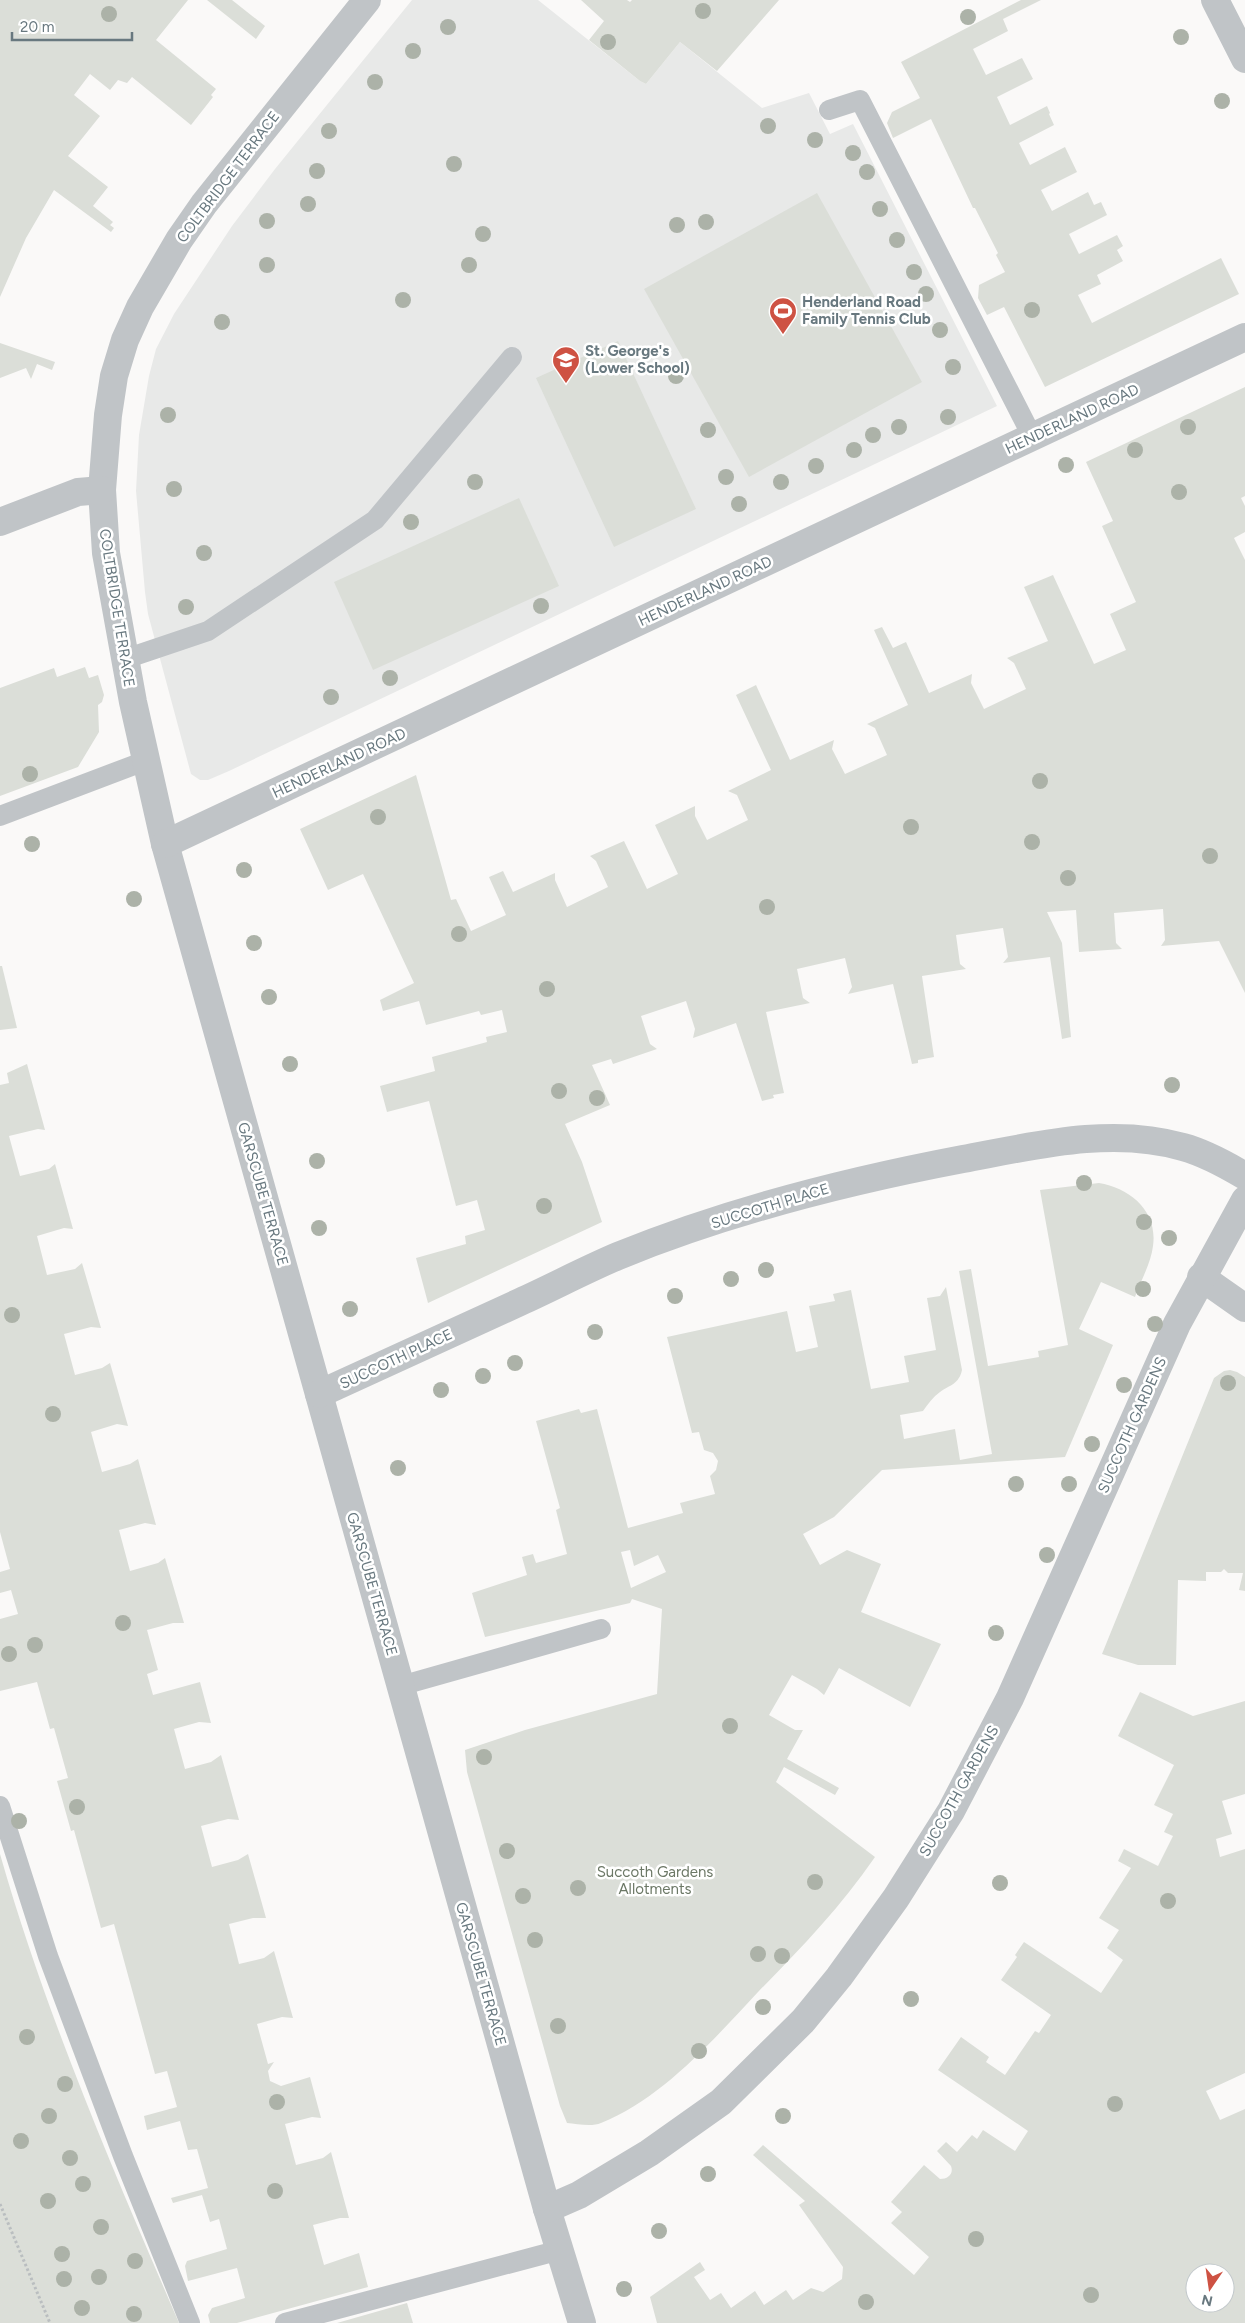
<svg xmlns="http://www.w3.org/2000/svg" width="1245" height="2323" font-family="Figtree,sans-serif">
	<rect width="100%" height="100%" fill="#faf9f8"/>
	<path fill="#e8e9e8" d="M412,0H538L640,81L646,84L680,42L762,108L809,93L830,134L853,124L997,406L229,771L208,780H200L191,774L148,614L145,592L136,491L139,435L149,376L156,349L174,314L232,226L275,169Z"/>
	<g fill="#dbded8" fill-rule="evenodd">
		<path d="M0,0H188L156,40L216,89L211,95L213,97L191,125L132,77L127,83L118,80L110,90L90,74L74,95L100,116L68,156L108,187L93,206L113,222L110,225L114,228L111,232L54,190L26,238L0,297Z"/>
		<path d="M207,0H232L265,26L256,39Z"/>
		<path d="M581,0H627L630,2L632,0H779L717,71L680,42L646,84L640,81L589,40L604,21Z"/>
		<path d="M1021,0H1041L1003,19L1008,31L973,49L986,75L1022,58L1033,79L997,97L1010,125L1047,106L1050,113L1049,114L1054,125L1019,143L1030,165L1065,147L1077,172L1041,190L1052,211L1088,192L1094,205L1101,202L1107,215L1069,234L1079,254L1117,235L1123,246L1117,250L1123,261L1097,275L1101,284L1078,295L1092,323L1221,258L1239,294L1045,387L1004,307L987,315L978,298L979,285L1005,272L996,255L998,253L975,208H973L931,119L893,138L887,123L892,112L920,98L901,62Z"/>
		<path d="M817,193L922,382L749,477L644,289Z"/>
		<path d="M618,341L696,509L614,547L536,378Z"/>
		<path d="M0,343L55,362L52,370L37,364L31,379L26,368L0,378Z"/>
		<path d="M1245,387V496L1241,498L1245,506V532L1234,538L1245,560V993L1219,941L1161,946L1165,940L1163,909L1114,913L1116,943L1122,949L1079,952L1076,910L1047,912L1062,943L1071,1037L1062,1039L1050,957L1003,963L1008,957L1003,928L956,935L960,964L966,969L922,976L934,1057L918,1060V1063L912,1064L893,984L848,994L852,987L845,958L797,969L803,998L810,1003L766,1012L784,1093L773,1095L774,1098L762,1101L736,1023L693,1038L695,1029L686,1001L641,1016L650,1044L657,1049L613,1064L611,1059L592,1065L610,1105L565,1124L582,1162L602,1222L428,1303L416,1258L466,1244L465,1236L485,1230L477,1200L456,1206L429,1101L387,1112L380,1086L435,1071L432,1057L487,1042L486,1037L507,1032L502,1010L481,1015L479,1011L426,1025L419,1001L383,1011L380,1000L414,983L363,874L328,890L300,829L416,775L451,900L456,899L471,931L506,915L489,877L503,871L513,892L555,873V880L567,907L608,887L596,861L590,856L624,841L647,889L678,874L655,825L695,806V816L707,840L748,820L737,795L728,791L771,770L736,695L756,685L790,760L834,740L832,749L845,774L887,755L875,728L867,724L908,705L874,630L882,627L893,648L906,642L929,693L972,674L971,683L984,709L1026,689L1014,663L1007,658L1048,641L1024,587L1053,575L1094,664L1126,650L1110,614L1136,602L1102,526L1113,521L1086,462Z"/>
		<path d="M519,498L559,586L373,670L334,582Z"/>
		<path d="M85,667L89,678L98,675L104,695L102,702L98,705L99,732L78,767L0,796V688L54,668L57,677Z"/>
		<path d="M0,966H2L17,1028L0,1030Z"/>
		<path d="M27,1064L45,1130L38,1129L9,1136L20,1176L49,1169L55,1164L73,1229L64,1228L37,1236L47,1275L75,1269L82,1263L101,1328L91,1327L64,1334L75,1375L102,1368L110,1363L128,1426L117,1424L91,1432L102,1472L130,1464L138,1459L156,1525L145,1523L119,1530L130,1571L158,1563L165,1558L184,1623H173L147,1630L158,1670L147,1674L153,1695L200,1682L211,1723L199,1722L174,1729L185,1769L211,1762L221,1755L239,1820L228,1819L201,1826L212,1867L238,1860L248,1854L266,1918H253L229,1924L239,1964L264,1958L274,1951L293,2018L282,2017L257,2024L268,2064L274,2062L268,2071L270,2081L281,2086L310,2077L321,2118L312,2117L285,2124L296,2165L323,2158L331,2152L349,2218H340L313,2225L324,2265L359,2253L368,2287L237,2323H210L208,2315L212,2308L245,2298L237,2268L188,2281L185,2266L187,2261L227,2249L219,2219L210,2222L202,2195L173,2203L171,2198L208,2188L197,2149L188,2150L180,2121L147,2130L144,2116L177,2107L167,2071L155,2074L114,1924L101,1928L74,1830L71,1831L57,1781L68,1778L54,1728L50,1729L37,1682L0,1691V1619L18,1614L11,1590L0,1593V1572L10,1569L0,1532V1085L9,1083L7,1073Z"/>
		<path d="M1099,1183C1130,1188 1158,1211 1153,1246C1151,1263 1141,1280 1135,1297L1101,1282L1079,1329L1113,1345L1065,1457L882,1470L834,1517L803,1534L820,1565L847,1550L881,1564L861,1612L941,1644L910,1707L839,1668L824,1695L817,1689L792,1675L769,1715L795,1730H803L787,1759L839,1788L835,1795L784,1767L776,1782L875,1857C840,1908 801,1948 758,1992C714,2039 662,2099 601,2123C592,2127 577,2124 567,2123L560,2106L467,1772L465,1750L525,1730L657,1694L662,1609L632,1599L630,1603L485,1637L472,1593L527,1575L522,1557L533,1554L536,1563L567,1554L556,1510L560,1508L536,1421L579,1409L581,1413L597,1409L628,1528L683,1513L680,1503L715,1494L710,1476L716,1470L718,1461L713,1453L704,1450L699,1432L692,1433L667,1337L787,1311L796,1352L818,1347L809,1306L835,1301L833,1294L851,1290L871,1389L909,1382L904,1356L936,1350L927,1298L940,1296L946,1287L962,1370C959,1384 950,1385 940,1392C933,1397 928,1404 923,1411L900,1415L904,1439L955,1429L960,1460L992,1454L959,1271L971,1269L988,1366L1039,1357L1038,1351L1068,1345L1040,1190ZM630,1550L634,1566L658,1555L666,1572L631,1588L621,1552Z"/>
		<path d="M1230,1370L1237,1372L1245,1377V1591L1239,1590L1243,1573H1228L1224,1569L1221,1572H1206V1581L1178,1580L1176,1665H1138L1102,1654L1214,1378L1224,1371Z"/>
		<path d="M1140,1692L1193,1716L1245,1701V1794L1222,1801L1232,1834L1216,1839L1220,1857L1245,1849V2073L1206,2091L1220,2120L1245,2109V2323H657L650,2297L700,2262L705,2270L694,2277L710,2300L721,2293L731,2308L755,2291L764,2305L786,2290L793,2300L811,2288L823,2292L842,2279L843,2267L799,2205L805,2201L753,2155L763,2145L914,2275L929,2257L891,2223L902,2212L891,2202L924,2165L940,2179C948,2179 954,2174 951,2166L937,2151L946,2142L957,2152L972,2135L977,2139L983,2130L1015,2151L1028,2131L938,2070L961,2037L989,2057L986,2062L1005,2075L1035,2031L1039,2033L1051,2015L1001,1980L1017,1957L1015,1955L1024,1942L1101,1993L1123,1960L1107,1948L1119,1930L1099,1918L1131,1868L1118,1861L1124,1849L1158,1866L1173,1836L1164,1832L1173,1814L1154,1805L1174,1765L1118,1736ZM1195,2273H1225V2303H1195Z"/>
		<path d="M0,1854C46,2015 113,2170 179,2323H0Z"/>
		<path d="M407,2303L413,2323H337Z"/>
	</g>
	<g fill="none" stroke-linecap="round" stroke-linejoin="round">
		<path stroke="#babec0" stroke-width="3" stroke-dasharray="2.5 2.5" stroke-linecap="butt" d="M0,2204L50,2323"/>
		<g stroke="#c0c4c7" stroke-width="20">
			<path d="M829,110L860,100L1033,438"/>
			<path d="M125,659L208,631L375,520L512,357"/>
			<path d="M0,816L145,761"/>
			<path d="M400,1686L601,1629"/>
			<path d="M0,1806L48,1956L123,2156L190,2323"/>
			<path d="M285,2323L560,2250"/>
		</g>
		<g stroke="#c0c4c7" stroke-width="28">
			<path d="M367,0L204,204L179,240L140,307L125,340L114,376L108,415L102,490L106,553L133,702L165,844L547,2209L582,2323"/>
			<path d="M1215,0L1245,59"/>
			<path d="M0,522L78,492L102,490"/>
			<path d="M165,844L1245,337"/>
			<path d="M1201,1277L1245,1308"/>
			<path d="M319,1394C386,1364 453,1333 520,1302C553,1287 585,1270 618,1256C728,1211 847,1181 963,1159C1033,1146 1112,1126 1183,1147C1205,1153 1225,1164 1245,1176"/>
			<path d="M547,2209L579,2195L649,2153L721,2102L803,2021L839,1977L896,1898L951,1811L1010,1698L1177,1324L1245,1200"/>
		</g>
	</g>
	<g fill="#acb2a8">
		<circle cx="703" cy="11" r="8"/>
		<circle cx="109" cy="14" r="8"/>
		<circle cx="968" cy="17" r="8"/>
		<circle cx="448" cy="27" r="8"/>
		<circle cx="1181" cy="37" r="8"/>
		<circle cx="608" cy="42" r="8"/>
		<circle cx="413" cy="51" r="8"/>
		<circle cx="375" cy="82" r="8"/>
		<circle cx="1222" cy="101" r="8"/>
		<circle cx="768" cy="126" r="8"/>
		<circle cx="329" cy="131" r="8"/>
		<circle cx="815" cy="140" r="8"/>
		<circle cx="853" cy="153" r="8"/>
		<circle cx="454" cy="164" r="8"/>
		<circle cx="317" cy="171" r="8"/>
		<circle cx="867" cy="172" r="8"/>
		<circle cx="308" cy="204" r="8"/>
		<circle cx="880" cy="209" r="8"/>
		<circle cx="267" cy="221" r="8"/>
		<circle cx="706" cy="222" r="8"/>
		<circle cx="677" cy="225" r="8"/>
		<circle cx="483" cy="234" r="8"/>
		<circle cx="897" cy="240" r="8"/>
		<circle cx="267" cy="265" r="8"/>
		<circle cx="469" cy="265" r="8"/>
		<circle cx="914" cy="272" r="8"/>
		<circle cx="926" cy="294" r="8"/>
		<circle cx="403" cy="300" r="8"/>
		<circle cx="1032" cy="310" r="8"/>
		<circle cx="222" cy="322" r="8"/>
		<circle cx="940" cy="330" r="8"/>
		<circle cx="953" cy="367" r="8"/>
		<circle cx="676" cy="376" r="8"/>
		<circle cx="168" cy="415" r="8"/>
		<circle cx="948" cy="417" r="8"/>
		<circle cx="899" cy="427" r="8"/>
		<circle cx="1188" cy="427" r="8"/>
		<circle cx="708" cy="430" r="8"/>
		<circle cx="873" cy="435" r="8"/>
		<circle cx="854" cy="450" r="8"/>
		<circle cx="1135" cy="450" r="8"/>
		<circle cx="1066" cy="465" r="8"/>
		<circle cx="816" cy="466" r="8"/>
		<circle cx="726" cy="477" r="8"/>
		<circle cx="475" cy="482" r="8"/>
		<circle cx="781" cy="482" r="8"/>
		<circle cx="174" cy="489" r="8"/>
		<circle cx="1179" cy="492" r="8"/>
		<circle cx="739" cy="504" r="8"/>
		<circle cx="411" cy="522" r="8"/>
		<circle cx="204" cy="553" r="8"/>
		<circle cx="541" cy="606" r="8"/>
		<circle cx="186" cy="607" r="8"/>
		<circle cx="390" cy="678" r="8"/>
		<circle cx="331" cy="697" r="8"/>
		<circle cx="30" cy="774" r="8"/>
		<circle cx="1040" cy="781" r="8"/>
		<circle cx="378" cy="817" r="8"/>
		<circle cx="911" cy="827" r="8"/>
		<circle cx="1032" cy="842" r="8"/>
		<circle cx="32" cy="844" r="8"/>
		<circle cx="1210" cy="856" r="8"/>
		<circle cx="244" cy="870" r="8"/>
		<circle cx="1068" cy="878" r="8"/>
		<circle cx="134" cy="899" r="8"/>
		<circle cx="767" cy="907" r="8"/>
		<circle cx="459" cy="934" r="8"/>
		<circle cx="254" cy="943" r="8"/>
		<circle cx="547" cy="989" r="8"/>
		<circle cx="269" cy="997" r="8"/>
		<circle cx="290" cy="1064" r="8"/>
		<circle cx="1172" cy="1085" r="8"/>
		<circle cx="559" cy="1091" r="8"/>
		<circle cx="597" cy="1098" r="8"/>
		<circle cx="317" cy="1161" r="8"/>
		<circle cx="1084" cy="1183" r="8"/>
		<circle cx="544" cy="1206" r="8"/>
		<circle cx="1144" cy="1222" r="8"/>
		<circle cx="319" cy="1228" r="8"/>
		<circle cx="1169" cy="1238" r="8"/>
		<circle cx="766" cy="1270" r="8"/>
		<circle cx="731" cy="1279" r="8"/>
		<circle cx="1143" cy="1289" r="8"/>
		<circle cx="675" cy="1296" r="8"/>
		<circle cx="350" cy="1309" r="8"/>
		<circle cx="12" cy="1315" r="8"/>
		<circle cx="1155" cy="1324" r="8"/>
		<circle cx="595" cy="1332" r="8"/>
		<circle cx="515" cy="1363" r="8"/>
		<circle cx="483" cy="1376" r="8"/>
		<circle cx="1228" cy="1383" r="8"/>
		<circle cx="1124" cy="1385" r="8"/>
		<circle cx="441" cy="1390" r="8"/>
		<circle cx="53" cy="1414" r="8"/>
		<circle cx="1092" cy="1444" r="8"/>
		<circle cx="398" cy="1468" r="8"/>
		<circle cx="1016" cy="1484" r="8"/>
		<circle cx="1069" cy="1484" r="8"/>
		<circle cx="1047" cy="1555" r="8"/>
		<circle cx="123" cy="1623" r="8"/>
		<circle cx="996" cy="1633" r="8"/>
		<circle cx="35" cy="1645" r="8"/>
		<circle cx="9" cy="1654" r="8"/>
		<circle cx="730" cy="1726" r="8"/>
		<circle cx="484" cy="1757" r="8"/>
		<circle cx="77" cy="1807" r="8"/>
		<circle cx="19" cy="1821" r="8"/>
		<circle cx="507" cy="1851" r="8"/>
		<circle cx="815" cy="1882" r="8"/>
		<circle cx="1000" cy="1883" r="8"/>
		<circle cx="578" cy="1888" r="8"/>
		<circle cx="523" cy="1896" r="8"/>
		<circle cx="1168" cy="1901" r="8"/>
		<circle cx="535" cy="1940" r="8"/>
		<circle cx="758" cy="1954" r="8"/>
		<circle cx="782" cy="1956" r="8"/>
		<circle cx="911" cy="1999" r="8"/>
		<circle cx="763" cy="2007" r="8"/>
		<circle cx="558" cy="2026" r="8"/>
		<circle cx="27" cy="2037" r="8"/>
		<circle cx="699" cy="2051" r="8"/>
		<circle cx="65" cy="2084" r="8"/>
		<circle cx="277" cy="2102" r="8"/>
		<circle cx="1115" cy="2104" r="8"/>
		<circle cx="49" cy="2116" r="8"/>
		<circle cx="783" cy="2116" r="8"/>
		<circle cx="21" cy="2141" r="8"/>
		<circle cx="70" cy="2158" r="8"/>
		<circle cx="708" cy="2174" r="8"/>
		<circle cx="83" cy="2184" r="8"/>
		<circle cx="275" cy="2191" r="8"/>
		<circle cx="48" cy="2201" r="8"/>
		<circle cx="101" cy="2227" r="8"/>
		<circle cx="659" cy="2231" r="8"/>
		<circle cx="976" cy="2239" r="8"/>
		<circle cx="62" cy="2254" r="8"/>
		<circle cx="135" cy="2261" r="8"/>
		<circle cx="99" cy="2277" r="8"/>
		<circle cx="64" cy="2279" r="8"/>
		<circle cx="624" cy="2289" r="8"/>
		<circle cx="1091" cy="2295" r="8"/>
		<circle cx="866" cy="2302" r="8"/>
		<circle cx="82" cy="2308" r="8"/>
		<circle cx="134" cy="2314" r="8"/>
	</g>
	<defs>
		<g id="stadium-pin" transform="scale(1.4375)"><path d="M0 17L-7.5 6A9.5 9.5 0 1 1 7.5 6Z" fill="#ce5243" stroke="#fff"/><path d="M0-5a6.5 5 0 1 0 0 10a6.5 5 0 1 0 0-10ZM-3.5-1.8h7v3.6h-7Z" fill="#fff"/></g>
		<g id="school-pin" transform="scale(1.4375)"><path d="M0 17L-7.5 6A9.5 9.5 0 1 1 7.5 6Z" fill="#ce5243" stroke="#fff"/><path d="M0-5L7-2L0 1L-7-2ZM-4 1L0 2.5L4 1V4Q0 6-4 4Z" fill="#fff"/></g>
	</defs>
	<g fill-rule="evenodd">
		<use href="#stadium-pin" x="783" y="311"/>
		<use href="#school-pin" x="566" y="360"/>
	</g>
	<g text-anchor="middle" stroke-width="5" stroke-linejoin="round" paint-order="stroke">
		<g font-size="15" fill="#68787f" stroke="#fff">
			<text transform="translate(228 177) rotate(-53)" y="5">COLTBRIDGE TERRACE</text>
			<text transform="translate(1072 419) rotate(-25)" y="5">HENDERLAND ROAD</text>
			<text transform="translate(705 591) rotate(-25)" y="5">HENDERLAND ROAD</text>
			<text transform="translate(117 608) rotate(81)" y="5">COLTBRIDGE TERRACE</text>
			<text transform="translate(339 763) rotate(-25)" y="5">HENDERLAND ROAD</text>
			<text transform="translate(263 1194) rotate(74)" y="5">GARSCUBE TERRACE</text>
			<text transform="translate(770 1206) rotate(-17)" y="5">SUCCOTH PLACE</text>
			<text transform="translate(396 1359) rotate(-25)" y="5">SUCCOTH PLACE</text>
			<text transform="translate(1132 1425) rotate(-66)" y="5">SUCCOTH GARDENS</text>
			<text transform="translate(372 1584) rotate(74)" y="5">GARSCUBE TERRACE</text>
			<text transform="translate(959 1791) rotate(-61)" y="5">SUCCOTH GARDENS</text>
			<text transform="translate(481 1974) rotate(74)" y="5">GARSCUBE TERRACE</text>
		</g>
		<g font-size="15" font-weight="bold" fill="#68787f" stroke="#fff" text-anchor="start">
			<text x="802" y="307">Henderland Road<tspan x="802" dy="17">Family Tennis Club</tspan></text>
			<text x="585" y="356">St. George's<tspan x="585" dy="17">(Lower School)</tspan></text>
		</g>
		<g font-size="15" fill="#6c7866" stroke="#fff">
			<text x="655" y="1877">Succoth Gardens<tspan x="655" dy="17">Allotments</tspan></text>
		</g>
	</g>
	<g transform="translate(1210 2288) rotate(193)"><circle r="24" fill="#ffffff" stroke="#c3c9cc"/>
	<path d="M0-4L9 19L0 12L-9 19Z" fill="#ce5243"/>
	<text y="-8" font-size="14" font-weight="bold" text-anchor="middle" fill="#68787f">N</text>
	</g>
	<path d="M12 32v8h120v-8" fill="none" stroke="#68787f" stroke-width="2.5"/>
	<text x="20" y="32" font-size="15" fill="#68787f" stroke="#ffffff" stroke-width="4" paint-order="stroke">20 m</text>
</svg>
